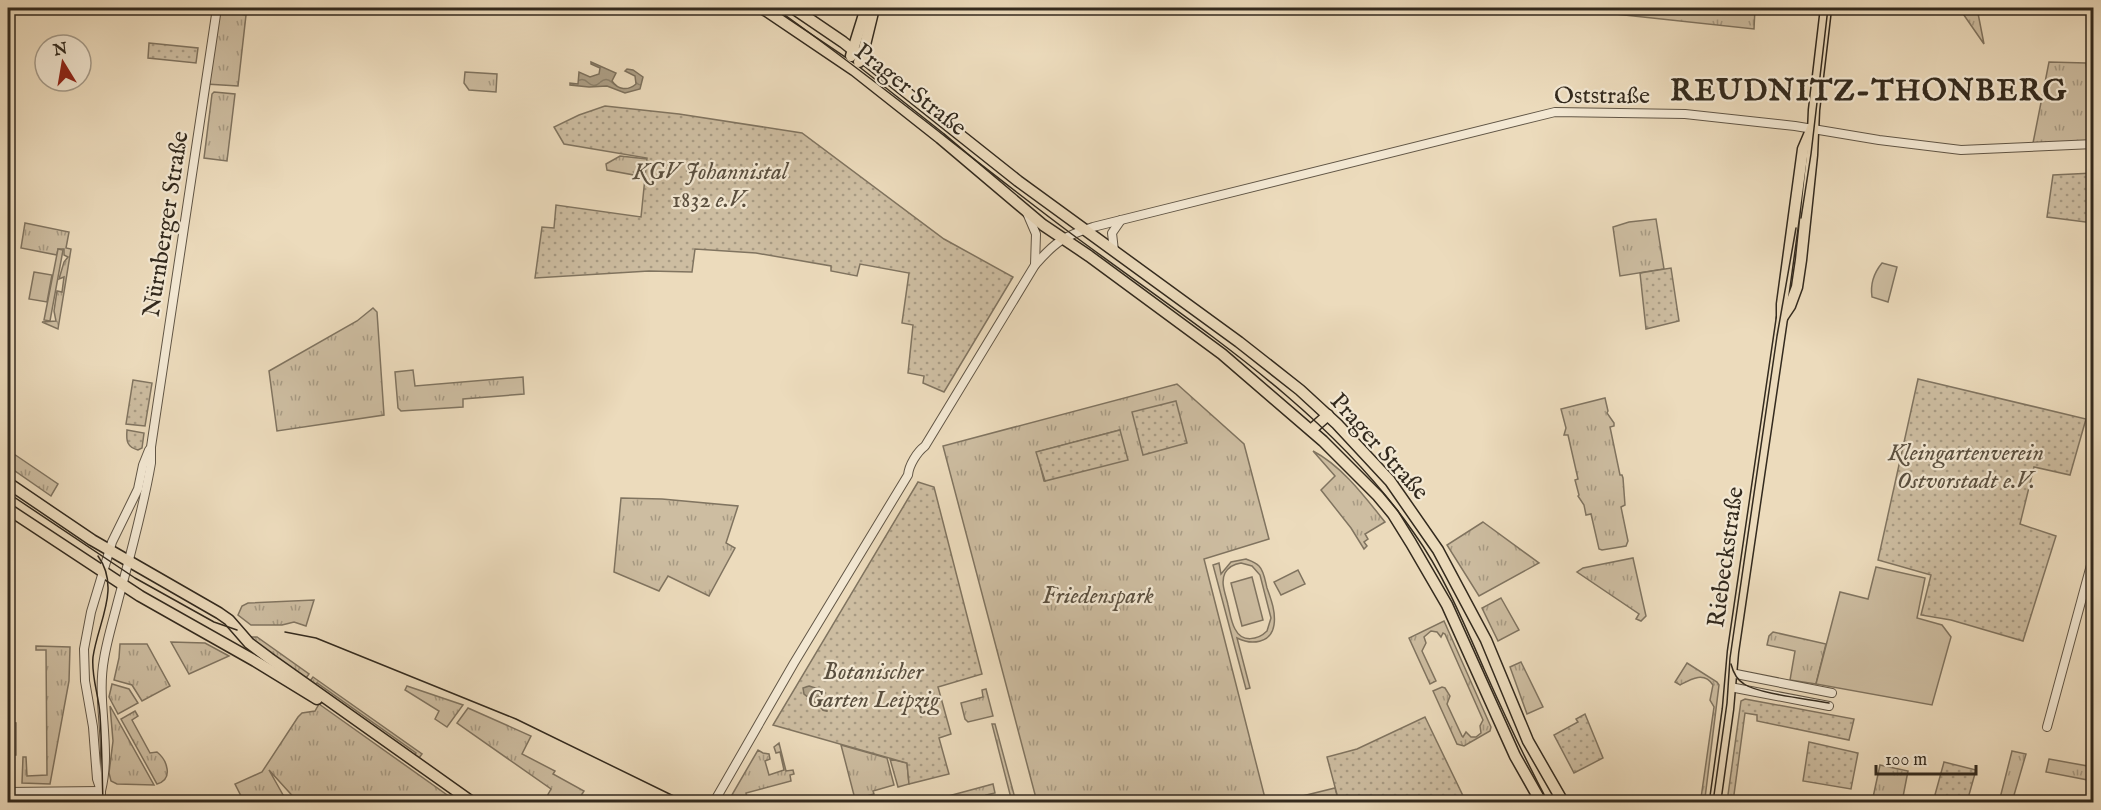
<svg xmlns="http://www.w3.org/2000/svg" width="2101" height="810" font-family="'IM FELL English',serif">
	<defs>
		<pattern id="grass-tufts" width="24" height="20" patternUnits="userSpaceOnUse" patternTransform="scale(1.5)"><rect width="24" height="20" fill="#cdbda1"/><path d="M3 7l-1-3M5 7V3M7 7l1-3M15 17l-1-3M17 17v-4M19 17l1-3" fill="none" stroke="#a79a83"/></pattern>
		<pattern id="garden-dots" width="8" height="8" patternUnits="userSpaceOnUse" patternTransform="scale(1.5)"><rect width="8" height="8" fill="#cdbda1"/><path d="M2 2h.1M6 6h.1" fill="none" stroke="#a79a83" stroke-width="1.8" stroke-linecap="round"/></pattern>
		<pattern id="water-waves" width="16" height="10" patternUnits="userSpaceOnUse" patternTransform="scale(1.5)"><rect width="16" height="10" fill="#ad9f86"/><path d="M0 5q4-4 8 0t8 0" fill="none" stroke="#8d826d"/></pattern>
	</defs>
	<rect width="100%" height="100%" fill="#ecdbbc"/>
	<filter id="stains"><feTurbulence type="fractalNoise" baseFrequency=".00333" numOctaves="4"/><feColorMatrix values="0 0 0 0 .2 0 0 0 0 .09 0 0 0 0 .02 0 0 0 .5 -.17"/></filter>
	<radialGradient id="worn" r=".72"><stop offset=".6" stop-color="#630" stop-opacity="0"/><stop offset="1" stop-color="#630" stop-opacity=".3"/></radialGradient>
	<g fill="url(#grass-tufts)" stroke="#807460" stroke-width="1.5" fill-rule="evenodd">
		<path d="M1559,8H1755L1754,29Z"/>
		<path d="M1959,8H1977L1984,44Z"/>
		<path d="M217,10L246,15L238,86L206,84Z"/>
		<path d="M2049,62L2086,63L2088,77L2093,86V144L2032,148Z"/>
		<path d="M465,72L497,74L496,92L469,90L464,83Z"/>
		<path d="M214,92L235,94L227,161L204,158L212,94Z"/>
		<path d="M620,156L647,159L645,177L607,170L606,164Z"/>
		<path d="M1656,219L1664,269L1620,276L1613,227L1629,222Z"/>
		<path d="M25,223L69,232L66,248L71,249L58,329L42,322L56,321L54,311L57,291L62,292L64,277L59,279L64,262L68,257L64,255V249H58L57,255L21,248Z"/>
		<path d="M373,308L377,312L384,415L277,431L269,371L357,321Z"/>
		<path d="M413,370L415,386L523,377L524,394L463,399V407L401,411L398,408L395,372Z"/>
		<path d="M1177,384L1244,444L1269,539L1204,559L1266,802H1037L943,446ZM1120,430L1045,481H1044L1037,452Z"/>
		<path d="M1605,398L1608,411L1607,413L1614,423V426L1610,427L1620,475H1622L1623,478L1625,505L1621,507L1628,541L1626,546L1602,550L1599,549L1591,514L1586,515L1584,505L1578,496L1579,495L1575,480L1578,479L1568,435H1564L1566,428L1561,409Z"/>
		<path d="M8,450L58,484L51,496L8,466Z"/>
		<path d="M1313,451C1342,466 1365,497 1385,522L1365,534L1368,539L1364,542L1367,546L1364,549L1351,528L1321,490L1335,476Z"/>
		<path d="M621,498L662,499L738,506L726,543L735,548L709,596L668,576L659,591L614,572Z"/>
		<path d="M1483,522L1539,563L1479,596L1447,545Z"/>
		<path d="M1633,558L1646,616L1641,621L1636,619L1639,614L1577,572L1583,568Z"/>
		<path d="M1501,598L1519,630L1498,641L1482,608Z"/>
		<path d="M314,600L306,626L294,622L282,625H251L238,615L242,606L248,603Z"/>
		<path d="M1444,621L1491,727L1490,731L1464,746L1457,744L1433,691L1442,687L1445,688L1450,696L1447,704L1462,736L1463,737L1466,732L1471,737H1476L1481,733L1480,726L1483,720L1445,634L1443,633L1441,637L1437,632L1431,631L1424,637L1426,643L1422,651L1436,681L1430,684L1409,638Z"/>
		<path d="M1773,632L1826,644L1816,684L1790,680L1795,651L1767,645L1769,636Z"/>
		<path d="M248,637H257L309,674L306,678Z"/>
		<path d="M171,642L205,643L229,656L189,674Z"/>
		<path d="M120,644H147L170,686L142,701L132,685L114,680L119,658Z"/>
		<path d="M36,646L70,647L69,681L50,784L22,783L23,757H26L27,776L47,775L46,650H36Z"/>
		<path d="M1521,662L1543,707L1527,714L1510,667Z"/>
		<path d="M1687,663L1717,682L1719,685L1705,798H1701L1714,707L1710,700L1713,685C1704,671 1691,679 1680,685L1675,682Z"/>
		<path d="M313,677L422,754L419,758L415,755L416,753L317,683L315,685L310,681Z"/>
		<path d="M112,684L129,689L138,703L118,714L109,697Z"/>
		<path d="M407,686L463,705L447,727L435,719L439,711L405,690Z"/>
		<path d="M986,689L993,716L968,722L965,719L961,703L983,697L982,690Z"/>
		<path d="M319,704L457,802H298L269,770L287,802H239L243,800L235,784L262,772L298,717L302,713L315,711Z"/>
		<path d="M110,706L154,785L117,784L111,781L109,773L113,741Z"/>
		<path d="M468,708L531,736L522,754L555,771L553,774L584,791L577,802H553L546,798L551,789L457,723Z"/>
		<path d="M135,711L138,716L132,720L150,753L157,752C167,760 174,779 157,784L121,719Z"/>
		<path d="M8,722L16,723V755H8Z"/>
		<path d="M992,724H995L1016,802H1012Z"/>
		<path d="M779,743L786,771L793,770L794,774L790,775L791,781L746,793L748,802H733L729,800L758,750L763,753L769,754L770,759L765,761L769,775L784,770L780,752L776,753L774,747Z"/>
		<path d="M841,745L887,758L894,785L873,791L874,794L855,799Z"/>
		<path d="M2012,751L2026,754L2012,802H1999Z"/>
		<path d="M890,759L907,763L909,784L898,787Z"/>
		<path d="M2049,759L2093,767V781L2046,772Z"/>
		<path d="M1880,765L1908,771L1902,802H1872Z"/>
		<path d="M993,784L995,793L986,795L988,802H963L961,797L954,799V802H943L941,798Z"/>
		<path d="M1335,788L1339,802H1278Z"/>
	</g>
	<g fill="url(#garden-dots)" stroke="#807460" stroke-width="1.5">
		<path d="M149,43L198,48L196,63L148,58Z"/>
		<path d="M605,106L679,114L802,133L944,239L1013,277L944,392L923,383L924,376L908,373L913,325L902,323L909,273L860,264L857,276L831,271V266L756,253L695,249L692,272L649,271L535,278L542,227L554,228L556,205L641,217L647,158L564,144L554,127L579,115Z"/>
		<path d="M2093,173V223L2047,217L2053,175Z"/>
		<path d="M1671,268L1679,321L1646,329L1640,273Z"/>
		<path d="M1918,379L2086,419L2070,475L2034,467L2020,524L2056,536L2023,641L1951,620L1921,615L1931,575L1878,560Z"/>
		<path d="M133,380L152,383L145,426L126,424Z"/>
		<path d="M1176,401L1187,443L1143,455L1132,412Z"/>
		<path d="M127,430L144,433L142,448L138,450C127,447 126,441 127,430Z"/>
		<path d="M1120,430L1128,460L1045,481L1036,452Z"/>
		<path d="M918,482L934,487L982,674L938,687L951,734L939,738L949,774L909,784L907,763L773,725Z"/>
		<path d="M1745,699L1854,719L1849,740L1757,721V715L1745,713L1733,802H1727L1741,701Z"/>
		<path d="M1585,714L1603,758L1574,773L1554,735L1578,722L1576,719Z"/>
		<path d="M1425,717L1466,802H1339L1327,757L1357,749Z"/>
		<path d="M1809,742L1858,753L1851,789L1803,781Z"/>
		<path d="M1944,762L1976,770L1967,802H1933Z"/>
	</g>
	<g fill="#cdbda1" stroke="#807460" stroke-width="1.5" fill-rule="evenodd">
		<path d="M58,249L63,250L50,321L44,320Z"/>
		<path d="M1882,263L1897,267L1888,302L1872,297C1870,284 1873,274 1882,263Z"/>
		<path d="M34,272L52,275L47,302L29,299Z"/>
		<path d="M1246,559C1251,561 1255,562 1259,566C1264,571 1265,580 1267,588C1271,599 1276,612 1274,625C1271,644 1251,645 1237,638L1250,688L1246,689L1213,565L1219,563L1221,574L1231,562ZM1241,563L1252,566L1260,575L1271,618L1267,631C1258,640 1242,643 1235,629C1231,622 1230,613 1228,605C1226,595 1220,583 1225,573C1229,566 1234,564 1241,563Z"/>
		<path d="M1876,567L1925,578L1917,618L1942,625L1951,637L1932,705L1816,684L1840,592L1868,599Z"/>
		<path d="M1298,570L1305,584L1281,595L1274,582Z"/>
		<path d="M1252,577L1263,620L1242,626L1231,583Z"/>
	</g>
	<g fill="url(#water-waves)" stroke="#7c705c" stroke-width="1.5">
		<path d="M591,62L616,73L612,81C618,90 628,91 636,84L635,76L625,71L627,69L633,70L643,77L640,89L625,93L607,86L589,87L570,85V83L578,84L579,72L590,77L599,74L600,68L591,64Z"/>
		<path d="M809,686L819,689L821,703L819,706L804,694L803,688Z"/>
	</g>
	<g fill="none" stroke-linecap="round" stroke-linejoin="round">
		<path stroke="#7c705c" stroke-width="2" d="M820,706L823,710L827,711"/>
		<g stroke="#615646" stroke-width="10">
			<g id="minor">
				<path d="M1114,251L1112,233L1121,220"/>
				<path d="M1035,265C1055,242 1064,236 1093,227L1555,112L1685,114L1795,126L1879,140L1961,150L2094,144"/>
				<path d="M1731,673L1832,693"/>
				<path d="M1730,687L1829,706"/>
				<path d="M2047,727L2094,554"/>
				<path d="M101,791C112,747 96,703 104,659C107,640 113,621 118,601C130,556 143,510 151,463V447L217,8"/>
				<path d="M8,792L101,791"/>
				<path d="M101,802V791L97,779L93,727L85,681L84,649L91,612L112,542L138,489L143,465L149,450"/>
				<path d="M714,802L794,663L908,475C909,465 917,452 925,446L1035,265L1036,234L1027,213"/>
			</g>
		</g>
		<g stroke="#332a1e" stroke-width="13">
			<g id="major">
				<path d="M762,8L854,70L940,138L1043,225L1089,256L1222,354L1323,441L1378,496L1393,514L1411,543L1447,605L1515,756L1541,802"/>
				<path d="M793,8L843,42L1018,181L1239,342L1300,390L1337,424L1390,481L1438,550L1486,640L1528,741L1563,802"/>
				<path d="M851,56L866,8"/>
				<path d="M859,62L862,57L874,8"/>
				<path d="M1782,318L1790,306L1797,287L1801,260L1812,155L1814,110L1826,8"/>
				<path d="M1311,430L1328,415"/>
				<path d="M8,483L92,540L219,613L229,620L249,643L269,658L472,802"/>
				<path d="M8,509L140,596L255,661L317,699"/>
				<path d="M1715,802L1728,709L1733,652L1782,318V304L1803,149L1812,128"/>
			</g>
		</g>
		<use href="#minor" stroke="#f3e8d3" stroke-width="8"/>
		<use href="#major" stroke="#ecdbbc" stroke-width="10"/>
		<g stroke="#332a1e" stroke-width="1.5">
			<path d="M775,8C876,79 970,158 1069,232C1191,323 1326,406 1414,533C1444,575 1464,623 1484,669C1504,714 1525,759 1548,802"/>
			<path d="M1801,218L1811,154L1828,8"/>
			<path d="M8,493L135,578L214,622L237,630"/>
			<path d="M98,556C121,588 98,622 93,657C91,677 99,695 100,715C102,744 102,774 103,802"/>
			<path d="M285,632L316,638L516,719L686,802"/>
			<path d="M1731,664C1733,672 1736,679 1744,684C1759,694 1809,699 1829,703"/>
			<path d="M1713,802L1727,703L1730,658L1777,336L1796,228"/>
		</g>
	</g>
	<g text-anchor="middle" stroke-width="4.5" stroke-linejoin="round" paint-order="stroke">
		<g font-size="24" fill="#332a1e" stroke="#f3e8d3">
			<text transform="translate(911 89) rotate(38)" y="8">Prager Straße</text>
			<text x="1602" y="103">Oststraße</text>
			<text transform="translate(165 224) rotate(-81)" y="8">Nürnberger Straße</text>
			<text transform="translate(1380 446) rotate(48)" y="8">Prager Straße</text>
			<text transform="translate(1725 557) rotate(-82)" y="8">Riebeckstraße</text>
		</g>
		<g font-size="24" font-style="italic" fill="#5a4f3f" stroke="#f3e8d3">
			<text x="710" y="179">KGV Johannistal<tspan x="710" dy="28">1832 e.V.</tspan></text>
			<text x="1966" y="460">Kleingartenverein<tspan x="1966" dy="28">Ostvorstadt e.V.</tspan></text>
			<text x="1098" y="603">Friedenspark</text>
			<text x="873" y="679">Botanischer<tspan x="873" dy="28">Garten Leipzig</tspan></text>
		</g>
		<g font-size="30" font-weight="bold" letter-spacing="1.5" fill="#332a1e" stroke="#f3e8d3">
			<text x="1869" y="100">REUDNITZ-THONBERG</text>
		</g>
	</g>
	<rect width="2101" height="810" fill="none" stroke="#ecdbbc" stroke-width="30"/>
	<rect x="9" y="9" width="2083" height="792" fill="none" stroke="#332a1e" stroke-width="3"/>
	<rect x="15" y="15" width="2071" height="780" fill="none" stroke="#332a1e" stroke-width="1.5"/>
	<g transform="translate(63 63) rotate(349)"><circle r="28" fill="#f3e8d3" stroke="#a69c8b" stroke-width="1.5"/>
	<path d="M0-4.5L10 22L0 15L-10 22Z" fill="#8f2418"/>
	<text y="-9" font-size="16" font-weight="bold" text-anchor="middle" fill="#332a1e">N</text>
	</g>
	<path d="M1876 765v9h100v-9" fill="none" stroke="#332a1e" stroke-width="3"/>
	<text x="1885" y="765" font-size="18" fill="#332a1e" stroke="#f3e8d3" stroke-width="4.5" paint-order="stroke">100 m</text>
	<rect width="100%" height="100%" filter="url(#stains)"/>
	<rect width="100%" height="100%" fill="url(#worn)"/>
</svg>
